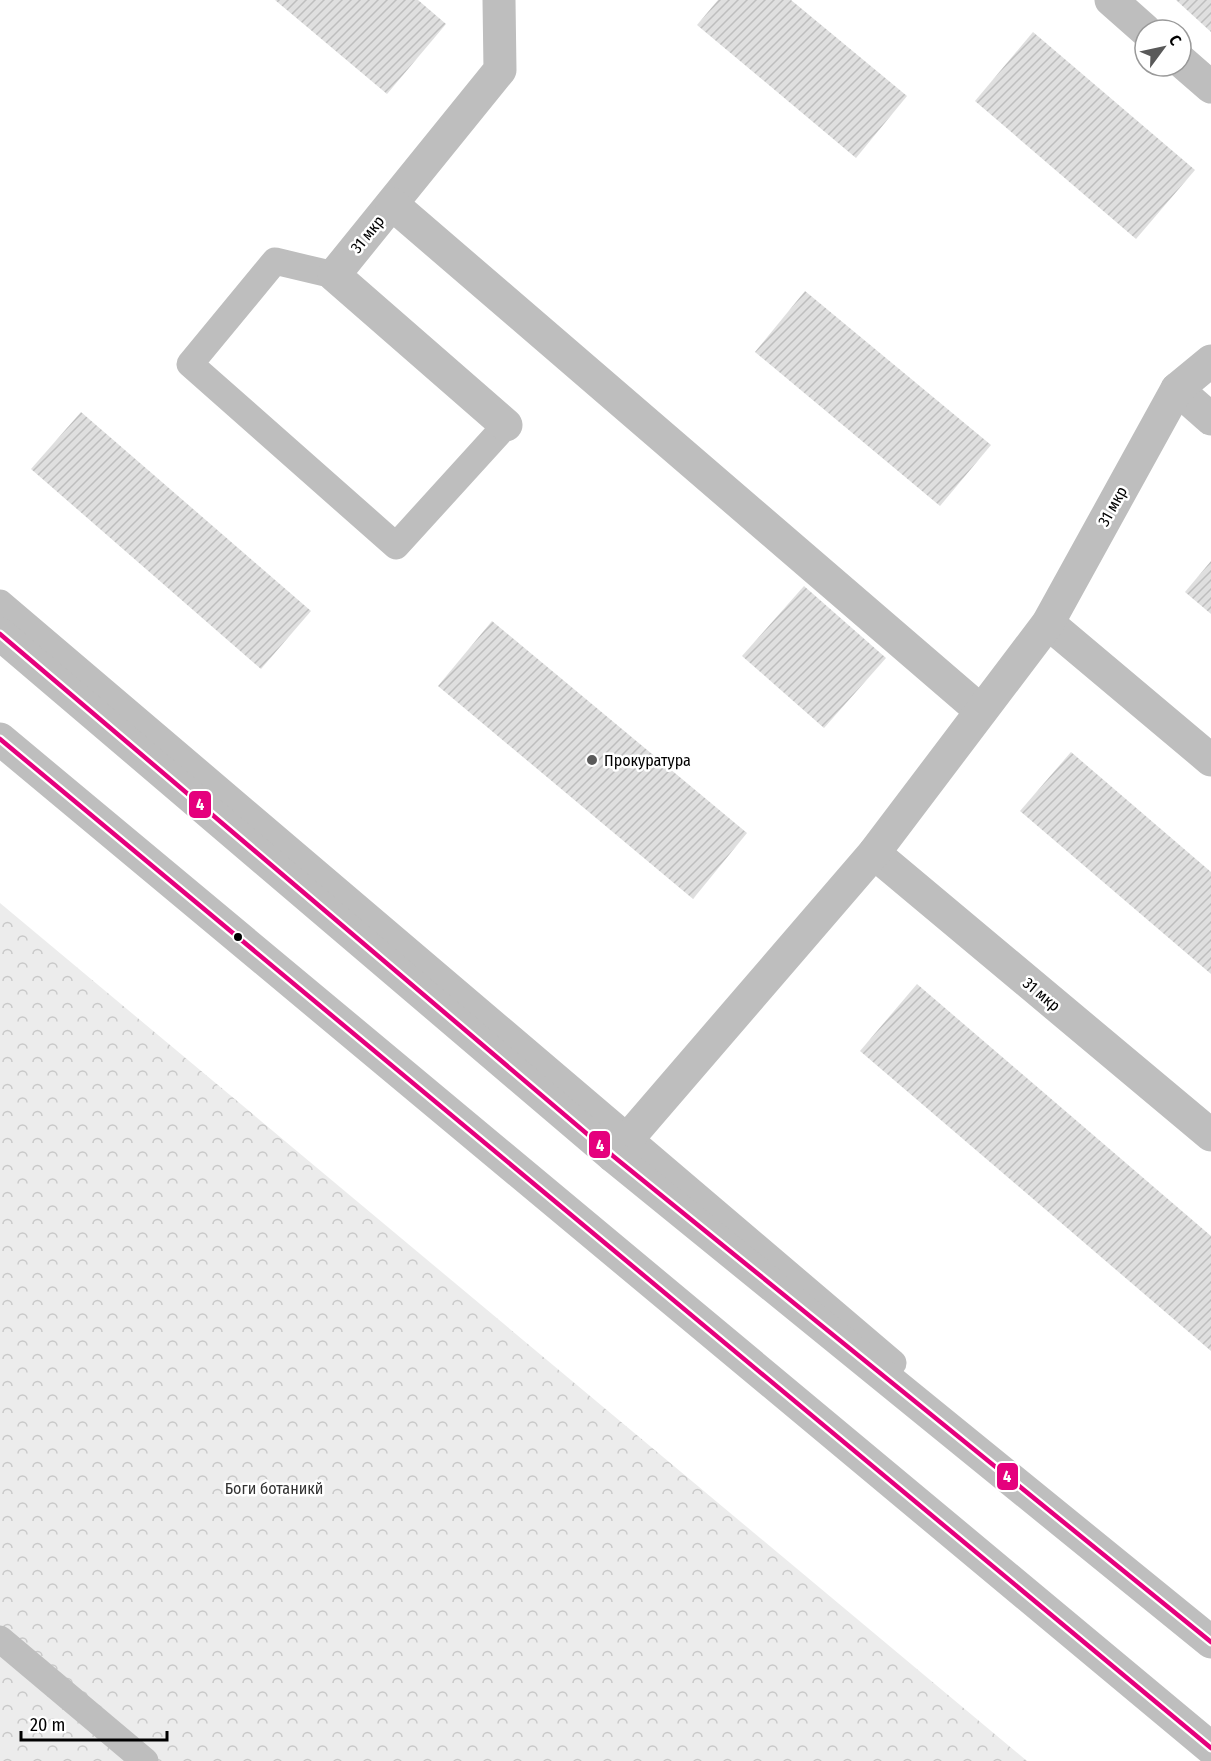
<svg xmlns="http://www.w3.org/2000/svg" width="1211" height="1761" font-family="'Fira Sans Condensed',sans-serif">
	<defs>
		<pattern id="forest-crowns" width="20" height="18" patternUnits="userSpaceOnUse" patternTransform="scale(1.5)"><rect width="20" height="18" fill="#ececec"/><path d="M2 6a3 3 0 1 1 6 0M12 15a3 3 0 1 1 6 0" fill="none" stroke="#c9c9c9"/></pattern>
		<pattern id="building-hatch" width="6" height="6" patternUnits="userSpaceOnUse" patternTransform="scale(1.5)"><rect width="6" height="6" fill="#dfdfdf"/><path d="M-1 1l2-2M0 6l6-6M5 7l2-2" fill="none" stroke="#bebebe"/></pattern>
	</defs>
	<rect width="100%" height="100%" fill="#fff"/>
	<path fill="url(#forest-crowns)" d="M0,903L1027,1761H0Z"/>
	<g fill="url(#building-hatch)">
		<path d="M275,0H418L446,24L387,94Z"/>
		<path d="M718,0H791L907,96L856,158L697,25Z"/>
		<path d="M1176,0H1211V32Z"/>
		<path d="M1033,32L1195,170L1136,239L975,101Z"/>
		<path d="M805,291L991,445L940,506L755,352Z"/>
		<path d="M81,412L311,611L261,669L31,469Z"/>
		<path d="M1211,561V614L1185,592Z"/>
		<path d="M804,586L886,658L824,728L742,656Z"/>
		<path d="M492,621L747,833L693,899L438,686Z"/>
		<path d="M1071,752L1211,872V974L1020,811Z"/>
		<path d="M917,984L1211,1236V1351L860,1051Z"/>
	</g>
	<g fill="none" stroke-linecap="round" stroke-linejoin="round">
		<g stroke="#bebebe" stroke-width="27">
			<path d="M334,275L275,261L190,364L396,546L506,425"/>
			<path d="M0,603L893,1363"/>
			<path d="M0,1639L145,1761"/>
		</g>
		<g stroke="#bebebe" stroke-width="33">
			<path d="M499,0L500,70L334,275L506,425"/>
			<path d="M1111,0L1145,30"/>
			<path d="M1181,61L1211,87"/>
			<path d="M392,204L981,711"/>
			<path d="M1177,389L1211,419"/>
			<path d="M1048,623L1211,760"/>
			<path d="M874,853L1211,1135"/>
			<path d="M613,1156L874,853L1048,623L1177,389L1211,361"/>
		</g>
		<g stroke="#bebebe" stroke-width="33">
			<path d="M0,634L613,1156L1211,1642"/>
			<path d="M0,739L1211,1748"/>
		</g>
		<g stroke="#fff" stroke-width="9">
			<g id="bus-1">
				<path d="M0,634L613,1156L1211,1642"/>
				<path d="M0,739L1211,1748"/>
			</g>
		</g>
		<use href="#bus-1" stroke="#e5007d" stroke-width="4.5"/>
	</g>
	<circle fill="#595959" stroke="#fff" stroke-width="2" cx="592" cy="760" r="6"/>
	<circle fill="#000" stroke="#fff" stroke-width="2" cx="238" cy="937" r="5"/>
	<g text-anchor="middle" stroke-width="5" stroke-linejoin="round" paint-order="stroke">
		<g font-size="16" fill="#000" stroke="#fff">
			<text transform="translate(367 234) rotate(-51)" y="6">31 мкр</text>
			<text transform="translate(1112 506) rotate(-61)" y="6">31 мкр</text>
			<text transform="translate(1042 994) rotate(40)" y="6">31 мкр</text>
		</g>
		<g font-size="16" fill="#000" stroke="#fff" text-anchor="start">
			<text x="604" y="766">Прокуратура</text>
		</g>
		<g font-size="16" fill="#333" stroke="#fff">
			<text x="274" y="1494">Боги ботаникй</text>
		</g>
	</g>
	<g stroke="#fff" stroke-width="2">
		<rect x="188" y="790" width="24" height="29" rx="6" fill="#e5007d"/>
		<rect x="588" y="1130" width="23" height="29" rx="6" fill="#e5007d"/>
		<rect x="996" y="1462" width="23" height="29" rx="6" fill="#e5007d"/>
	</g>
	<g font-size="16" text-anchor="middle" font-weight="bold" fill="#fff">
		<text x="200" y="810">4</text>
		<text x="600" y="1151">4</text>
		<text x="1007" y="1482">4</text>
	</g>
	<g transform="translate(1163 48) rotate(57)"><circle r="28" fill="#ffffff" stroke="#999999" stroke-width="1.5"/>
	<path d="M0-4.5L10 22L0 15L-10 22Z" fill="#595959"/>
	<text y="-9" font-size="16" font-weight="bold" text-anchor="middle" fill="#000000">С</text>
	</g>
	<path d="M21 1731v9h146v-9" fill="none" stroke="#000000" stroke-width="3"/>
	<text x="30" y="1731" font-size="18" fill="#000000" stroke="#ffffff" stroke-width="4.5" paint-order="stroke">20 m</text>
</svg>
